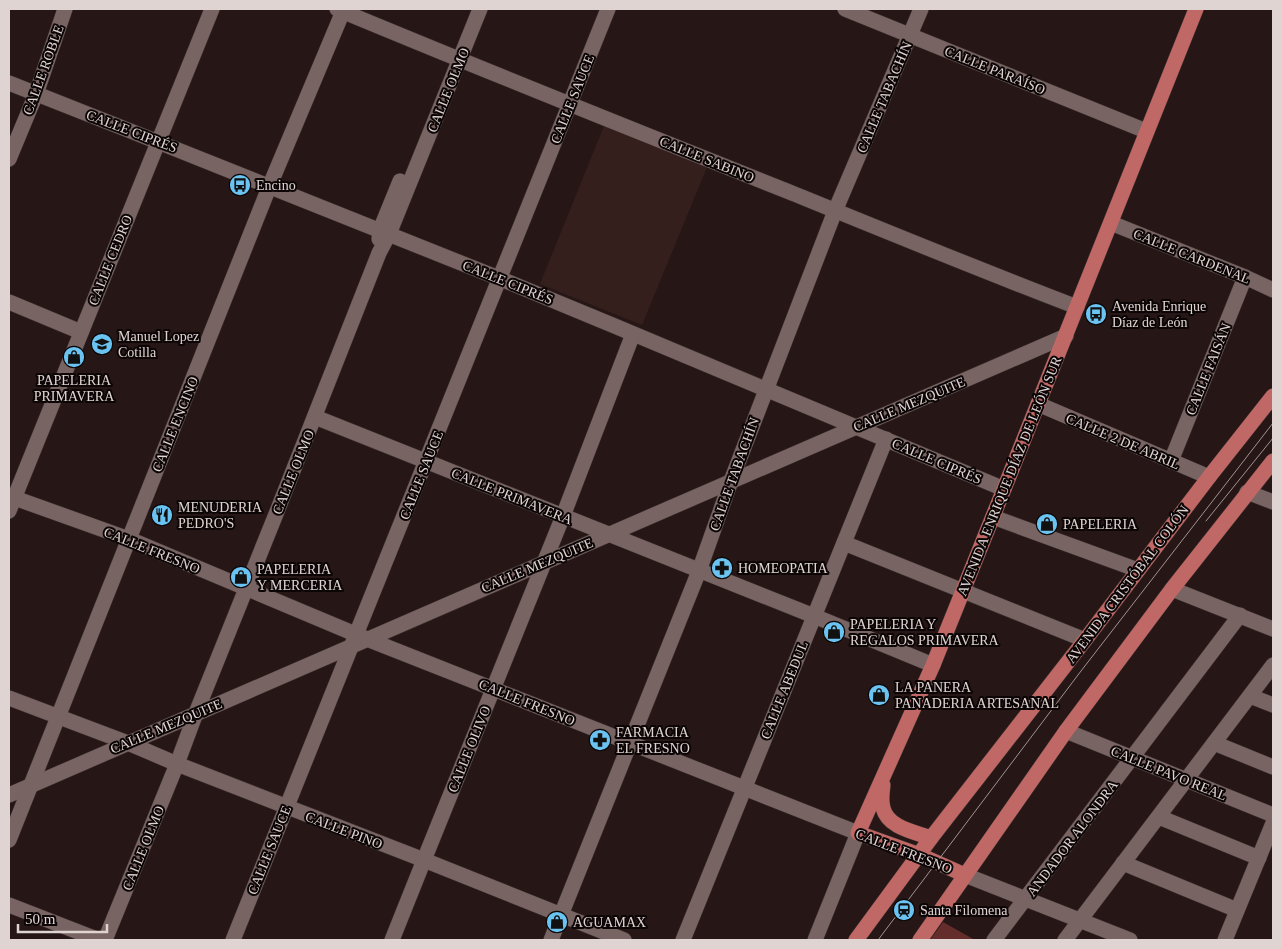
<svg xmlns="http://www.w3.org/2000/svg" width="1282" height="949" font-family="'Times New Roman',serif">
	<rect width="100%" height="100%" fill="#261716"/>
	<path fill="#341f1d" d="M604,126L707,167L642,325L540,284Z"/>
	<path fill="#642c2b" d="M943,922L975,940H930Z"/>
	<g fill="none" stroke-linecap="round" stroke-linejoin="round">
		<g stroke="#3d3131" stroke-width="16">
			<g id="minor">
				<path d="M337,9C486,71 636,131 787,191C883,230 980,270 1077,307"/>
				<path d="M845,9L1146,131"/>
				<path d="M9,83C173,148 337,212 501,279C669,348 836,419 1004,489"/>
				<path d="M9,159L36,94L65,9"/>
				<path d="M1111,223L1245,277L1273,290"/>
				<path d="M379,239L380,230L400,181"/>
				<path d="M9,302L81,332"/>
				<path d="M1038,404L1209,477"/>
				<path d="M315,417L814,616L933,665"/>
				<path d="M1171,461L1245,277"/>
				<path d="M1247,492L1273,502"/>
				<path d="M9,496L129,539L367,639L858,833L815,940"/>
				<path d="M9,511L212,9"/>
				<path d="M993,517L1138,570"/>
				<path d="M844,543L1085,640"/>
				<path d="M1172,589L1273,629"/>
				<path d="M1250,696L1273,705"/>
				<path d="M9,698L128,743L177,764L424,860L624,940"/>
				<path d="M1066,731L1273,815"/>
				<path d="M1214,743L1273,767"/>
				<path d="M9,795L1066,336"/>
				<path d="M1159,817L1259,858"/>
				<path d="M9,840L270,185L344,9"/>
				<path d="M1123,863L1237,910"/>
				<path d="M965,875L1130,940"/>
				<path d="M9,905L99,940"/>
				<path d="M105,940L177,764L196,713L276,514L379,253L389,234L480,9"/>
				<path d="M233,940L608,9"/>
				<path d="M392,940L424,860L563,516L633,334"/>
				<path d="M551,940L699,571L731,481L835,211L921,9"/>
				<path d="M683,940L886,439"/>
				<path d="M994,940L1240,615"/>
				<path d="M1065,940L1273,665"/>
				<path d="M1225,940L1273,823"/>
			</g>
		</g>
		<g stroke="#3d3131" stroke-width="16">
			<g id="major">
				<path d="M883,785C882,792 881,801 883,808C888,828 915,832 931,838"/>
				<path d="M965,875L920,855L858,833L933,665L1004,489L1196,9"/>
				<path d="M856,940L931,838L1085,640L1209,477L1273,396"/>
				<path d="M920,940L1066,731L1172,589L1273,461"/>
			</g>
		</g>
		<use href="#minor" stroke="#786462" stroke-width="15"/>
		<use href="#major" stroke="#c06865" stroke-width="15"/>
		<g stroke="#a09392" stroke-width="1">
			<path d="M1206,521L1273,438"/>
			<path d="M878,940L1081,671L1273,423"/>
		</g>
	</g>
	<defs>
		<g id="bus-disc" transform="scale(1.125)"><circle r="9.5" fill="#6bc3f2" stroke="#0b0505"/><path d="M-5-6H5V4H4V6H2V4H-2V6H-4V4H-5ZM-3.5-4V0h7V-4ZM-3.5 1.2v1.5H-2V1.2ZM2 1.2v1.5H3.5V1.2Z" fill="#111"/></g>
		<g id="school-disc" transform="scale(1.125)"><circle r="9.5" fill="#6bc3f2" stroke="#0b0505"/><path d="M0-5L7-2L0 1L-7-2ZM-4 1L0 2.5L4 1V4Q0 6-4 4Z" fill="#111"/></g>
		<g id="shop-disc" transform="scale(1.125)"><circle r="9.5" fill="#6bc3f2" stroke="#0b0505"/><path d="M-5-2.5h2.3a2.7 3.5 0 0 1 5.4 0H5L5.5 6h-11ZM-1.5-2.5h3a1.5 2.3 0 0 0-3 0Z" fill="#111"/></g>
		<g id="restaurant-disc" transform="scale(1.125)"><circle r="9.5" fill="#6bc3f2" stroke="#0b0505"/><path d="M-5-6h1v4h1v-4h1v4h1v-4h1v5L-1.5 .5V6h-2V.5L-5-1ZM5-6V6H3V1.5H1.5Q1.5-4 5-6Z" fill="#111"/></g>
		<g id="pharmacy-disc" transform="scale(1.125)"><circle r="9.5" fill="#6bc3f2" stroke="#0b0505"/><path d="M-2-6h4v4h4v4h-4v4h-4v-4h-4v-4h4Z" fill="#111"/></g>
		<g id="station-disc" transform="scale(1.125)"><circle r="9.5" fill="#6bc3f2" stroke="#0b0505"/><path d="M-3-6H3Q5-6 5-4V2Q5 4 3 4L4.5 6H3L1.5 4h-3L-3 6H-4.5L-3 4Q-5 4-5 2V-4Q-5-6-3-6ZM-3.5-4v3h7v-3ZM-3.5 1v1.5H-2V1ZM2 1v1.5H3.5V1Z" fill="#111"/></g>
	</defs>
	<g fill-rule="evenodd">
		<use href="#bus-disc" x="240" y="185"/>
		<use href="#bus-disc" x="1096" y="314"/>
		<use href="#school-disc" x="102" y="344"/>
		<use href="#shop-disc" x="74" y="357"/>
		<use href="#restaurant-disc" x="162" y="515"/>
		<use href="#shop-disc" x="1047" y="524"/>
		<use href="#pharmacy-disc" x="722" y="568"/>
		<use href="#shop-disc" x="241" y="577"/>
		<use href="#shop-disc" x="834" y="632"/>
		<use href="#shop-disc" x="879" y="695"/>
		<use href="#pharmacy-disc" x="600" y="740"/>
		<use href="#station-disc" x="904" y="910"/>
		<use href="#shop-disc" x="557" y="922"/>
	</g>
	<g text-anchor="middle" stroke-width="4" stroke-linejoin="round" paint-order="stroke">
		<g font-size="14" fill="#e0d4d3" stroke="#0b0505">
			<text transform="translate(43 70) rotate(-70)" y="5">CALLE ROBLE</text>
			<text transform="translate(995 70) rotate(22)" y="5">CALLE PARAÍSO</text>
			<text transform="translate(448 90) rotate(-68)" y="5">CALLE OLMO</text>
			<text transform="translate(884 97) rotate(-67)" y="5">CALLE TABACHÍN</text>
			<text transform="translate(572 99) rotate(-68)" y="5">CALLE SAUCE</text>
			<text transform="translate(132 131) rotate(21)" y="5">CALLE CIPRÉS</text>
			<text transform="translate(707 159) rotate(22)" y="5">CALLE SABINO</text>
			<text transform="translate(1192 256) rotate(22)" y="5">CALLE CARDENAL</text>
			<text transform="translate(110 260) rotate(-68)" y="5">CALLE CEDRO</text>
			<text transform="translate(508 282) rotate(22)" y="5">CALLE CIPRÉS</text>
			<text transform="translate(1208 369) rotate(-68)" y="5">CALLE FAISÁN</text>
			<text transform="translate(909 404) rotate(-23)" y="5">CALLE MEZQUITE</text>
			<text transform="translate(175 424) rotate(-68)" y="5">CALLE ENCINO</text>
			<text transform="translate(1123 441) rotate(23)" y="5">CALLE 2 DE ABRIL</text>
			<text transform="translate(937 461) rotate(23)" y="5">CALLE CIPRÉS</text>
			<text transform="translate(293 472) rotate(-68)" y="5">CALLE OLMO</text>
			<text transform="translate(734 474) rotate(-70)" y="5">CALLE TABACHÍN</text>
			<text transform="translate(421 475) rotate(-68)" y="5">CALLE SAUCE</text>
			<text transform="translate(1009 476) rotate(-68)" y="5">AVENIDA ENRIQUE DÍAZ DE LEÓN SUR</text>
			<text transform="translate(512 496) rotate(22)" y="5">CALLE PRIMAVERA</text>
			<text transform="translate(152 550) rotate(22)" y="5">CALLE FRESNO</text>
			<text transform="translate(537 565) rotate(-23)" y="5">CALLE MEZQUITE</text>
			<text transform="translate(1127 584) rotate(-53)" y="5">AVENIDA CRISTÓBAL COLÓN</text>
			<text transform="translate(784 690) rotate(-68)" y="5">CALLE ABEDUL</text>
			<text transform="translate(527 702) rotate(22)" y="5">CALLE FRESNO</text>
			<text transform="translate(166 726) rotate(-23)" y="5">CALLE MEZQUITE</text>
			<text transform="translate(469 749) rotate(-68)" y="5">CALLE OLIVO</text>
			<text transform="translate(1169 773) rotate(22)" y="5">CALLE PAVO REAL</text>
			<text transform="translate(344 830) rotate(21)" y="5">CALLE PINO</text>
			<text transform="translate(1072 838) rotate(-53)" y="5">ANDADOR ALONDRA</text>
			<text transform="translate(143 848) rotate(-68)" y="5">CALLE OLMO</text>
			<text transform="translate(269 850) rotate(-68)" y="5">CALLE SAUCE</text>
			<text transform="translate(904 851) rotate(21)" y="5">CALLE FRESNO</text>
		</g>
		<g font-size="14" fill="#e0d4d3" stroke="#0b0505" text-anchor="start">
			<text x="256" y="190">Encino</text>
			<text x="1112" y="311">Avenida Enrique<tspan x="1112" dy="16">Díaz de León</tspan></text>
			<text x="118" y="341">Manuel Lopez<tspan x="118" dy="16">Cotilla</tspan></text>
			<text x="74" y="385" text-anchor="middle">PAPELERIA<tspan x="74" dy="16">PRIMAVERA</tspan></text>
			<text x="178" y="512">MENUDERIA<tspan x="178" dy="16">PEDRO'S</tspan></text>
			<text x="1063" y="529">PAPELERIA</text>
			<text x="738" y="573">HOMEOPATIA</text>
			<text x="257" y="574">PAPELERIA<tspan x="257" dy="16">Y MERCERIA</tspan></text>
			<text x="850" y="629">PAPELERIA Y<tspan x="850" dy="16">REGALOS PRIMAVERA</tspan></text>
			<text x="895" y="692">LA PANERA<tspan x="895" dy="16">PANADERIA ARTESANAL</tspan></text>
			<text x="616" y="737">FARMACIA<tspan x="616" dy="16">EL FRESNO</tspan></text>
			<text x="920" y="915">Santa Filomena</text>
			<text x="573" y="927">AGUAMAX</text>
		</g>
	</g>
	<rect width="1282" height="949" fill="none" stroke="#e0d4d3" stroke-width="20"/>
	<path d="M18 924v8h89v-8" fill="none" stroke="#e0d4d3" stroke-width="2.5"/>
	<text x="25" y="924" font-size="15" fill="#e0d4d3" stroke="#0b0505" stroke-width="4" paint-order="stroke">50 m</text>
</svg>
